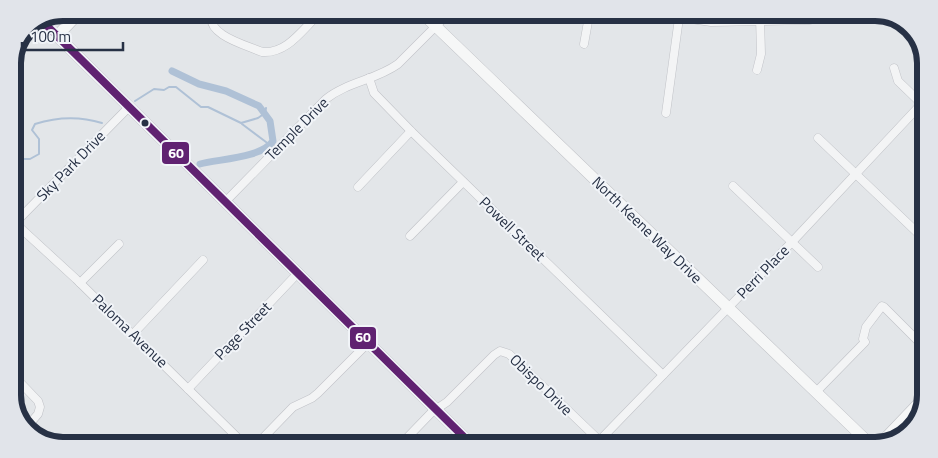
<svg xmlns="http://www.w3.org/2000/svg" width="938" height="458" font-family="'Titillium Web',sans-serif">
	<rect width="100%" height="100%" fill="#e3e6e9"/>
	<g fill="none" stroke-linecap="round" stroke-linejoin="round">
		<g stroke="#afc1d6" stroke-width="2">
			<path d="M135,101L154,89L164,90L169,87H176L201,107H208L241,123L258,118L265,113L266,108"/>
			<path d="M242,124L270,145"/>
			<path d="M13,159H30L39,154V139L32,130L35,124C57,117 79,116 102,123"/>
		</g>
		<path stroke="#afc1d6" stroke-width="7" d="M172,71L199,84L226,91L259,106L270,121L273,141C262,158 218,159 200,164"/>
		<g stroke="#c0c2c7" stroke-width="9">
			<g id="street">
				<path d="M212,13C205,35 246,45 262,52C287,54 302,30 319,14"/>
				<path d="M672,16L711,22L809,20L825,17"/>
				<path d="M584,44L589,16"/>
				<path d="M894,68L898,81L925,107"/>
				<path d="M757,70L761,54L760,17"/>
				<path d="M369,78L374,93L411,131L663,375"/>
				<path d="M666,113L679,18"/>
				<path d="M818,138L923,238"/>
				<path d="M733,186L818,267"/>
				<path d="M358,187L411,131"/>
				<path d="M225,202L326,99C347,82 376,80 398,64L447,15"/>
				<path d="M15,223L76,279L242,442"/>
				<path d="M13,225L129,107"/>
				<path d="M410,236L463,182"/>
				<path d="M80,283L119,244"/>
				<path d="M133,334L203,260"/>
				<path d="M13,375L38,401L40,407L38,414L26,428"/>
				<path d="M188,389L298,273"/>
				<path d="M816,392L865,342L863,339L866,327L882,306L884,307L921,344"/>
				<path d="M599,441L792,242L925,100"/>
				<path d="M259,442L293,407L312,398L318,393L368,343"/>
				<path d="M402,443L432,412L447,402L494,355L500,351L509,354L603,444"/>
			</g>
		</g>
		<g stroke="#c0c2c7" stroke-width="12">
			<g id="secondary">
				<path d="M424,15L871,445"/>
				<path d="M42,21L470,443"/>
				<path d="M57,36L79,13"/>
				<path d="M879,445L921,401"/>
			</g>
		</g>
		<use href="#street" stroke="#f3f4f5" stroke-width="8"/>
		<use href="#secondary" stroke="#f6f7f7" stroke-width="11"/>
		<g stroke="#f1f4f8" stroke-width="11">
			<path id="bus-1" d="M42,21L470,443"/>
		</g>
		<use href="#bus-1" stroke="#602271" stroke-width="8"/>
	</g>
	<circle fill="#273145" stroke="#f1f4f8" stroke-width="2" cx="145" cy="123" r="4.5"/>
	<g text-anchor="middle" stroke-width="4" stroke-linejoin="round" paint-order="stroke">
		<g font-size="15" fill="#273145" stroke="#f1f4f8">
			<text transform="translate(297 129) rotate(-45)" y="5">Temple Drive</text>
			<text transform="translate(71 166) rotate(-46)" y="5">Sky Park Drive</text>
			<text transform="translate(512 229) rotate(44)" y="5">Powell Street</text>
			<text transform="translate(647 230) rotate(44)" y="5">North Keene Way Drive</text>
			<text transform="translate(763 272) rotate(-46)" y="5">Perri Place</text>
			<text transform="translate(130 331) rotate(44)" y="5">Paloma Avenue</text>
			<text transform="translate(243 331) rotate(-46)" y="5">Page Street</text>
			<text transform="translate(541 385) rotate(44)" y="5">Obispo Drive</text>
		</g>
	</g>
	<path d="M0 0H938V458H0ZM63 21H875A42 42 0 0 1 917 63V395A42 42 0 0 1 875 437H63A42 42 0 0 1 21 395V63A42 42 0 0 1 63 21Z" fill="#e1e4ea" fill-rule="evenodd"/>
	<path fill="none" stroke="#273145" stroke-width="6" d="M63 21H875A42 42 0 0 1 917 63V395A42 42 0 0 1 875 437H63A42 42 0 0 1 21 395V63A42 42 0 0 1 63 21Z"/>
	<g stroke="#f1f4f8" stroke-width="2">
		<rect x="161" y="141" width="29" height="24" rx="5" fill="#602271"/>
		<rect x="349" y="326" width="28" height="24" rx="5" fill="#602271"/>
	</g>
	<g font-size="14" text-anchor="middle" font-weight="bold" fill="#fff">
		<text x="176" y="158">60</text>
		<text x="363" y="342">60</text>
	</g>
	<path d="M22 42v8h101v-8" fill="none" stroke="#273145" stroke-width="2.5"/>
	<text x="30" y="42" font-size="15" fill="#273145" stroke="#f1f4f8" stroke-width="4" paint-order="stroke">100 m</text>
</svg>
